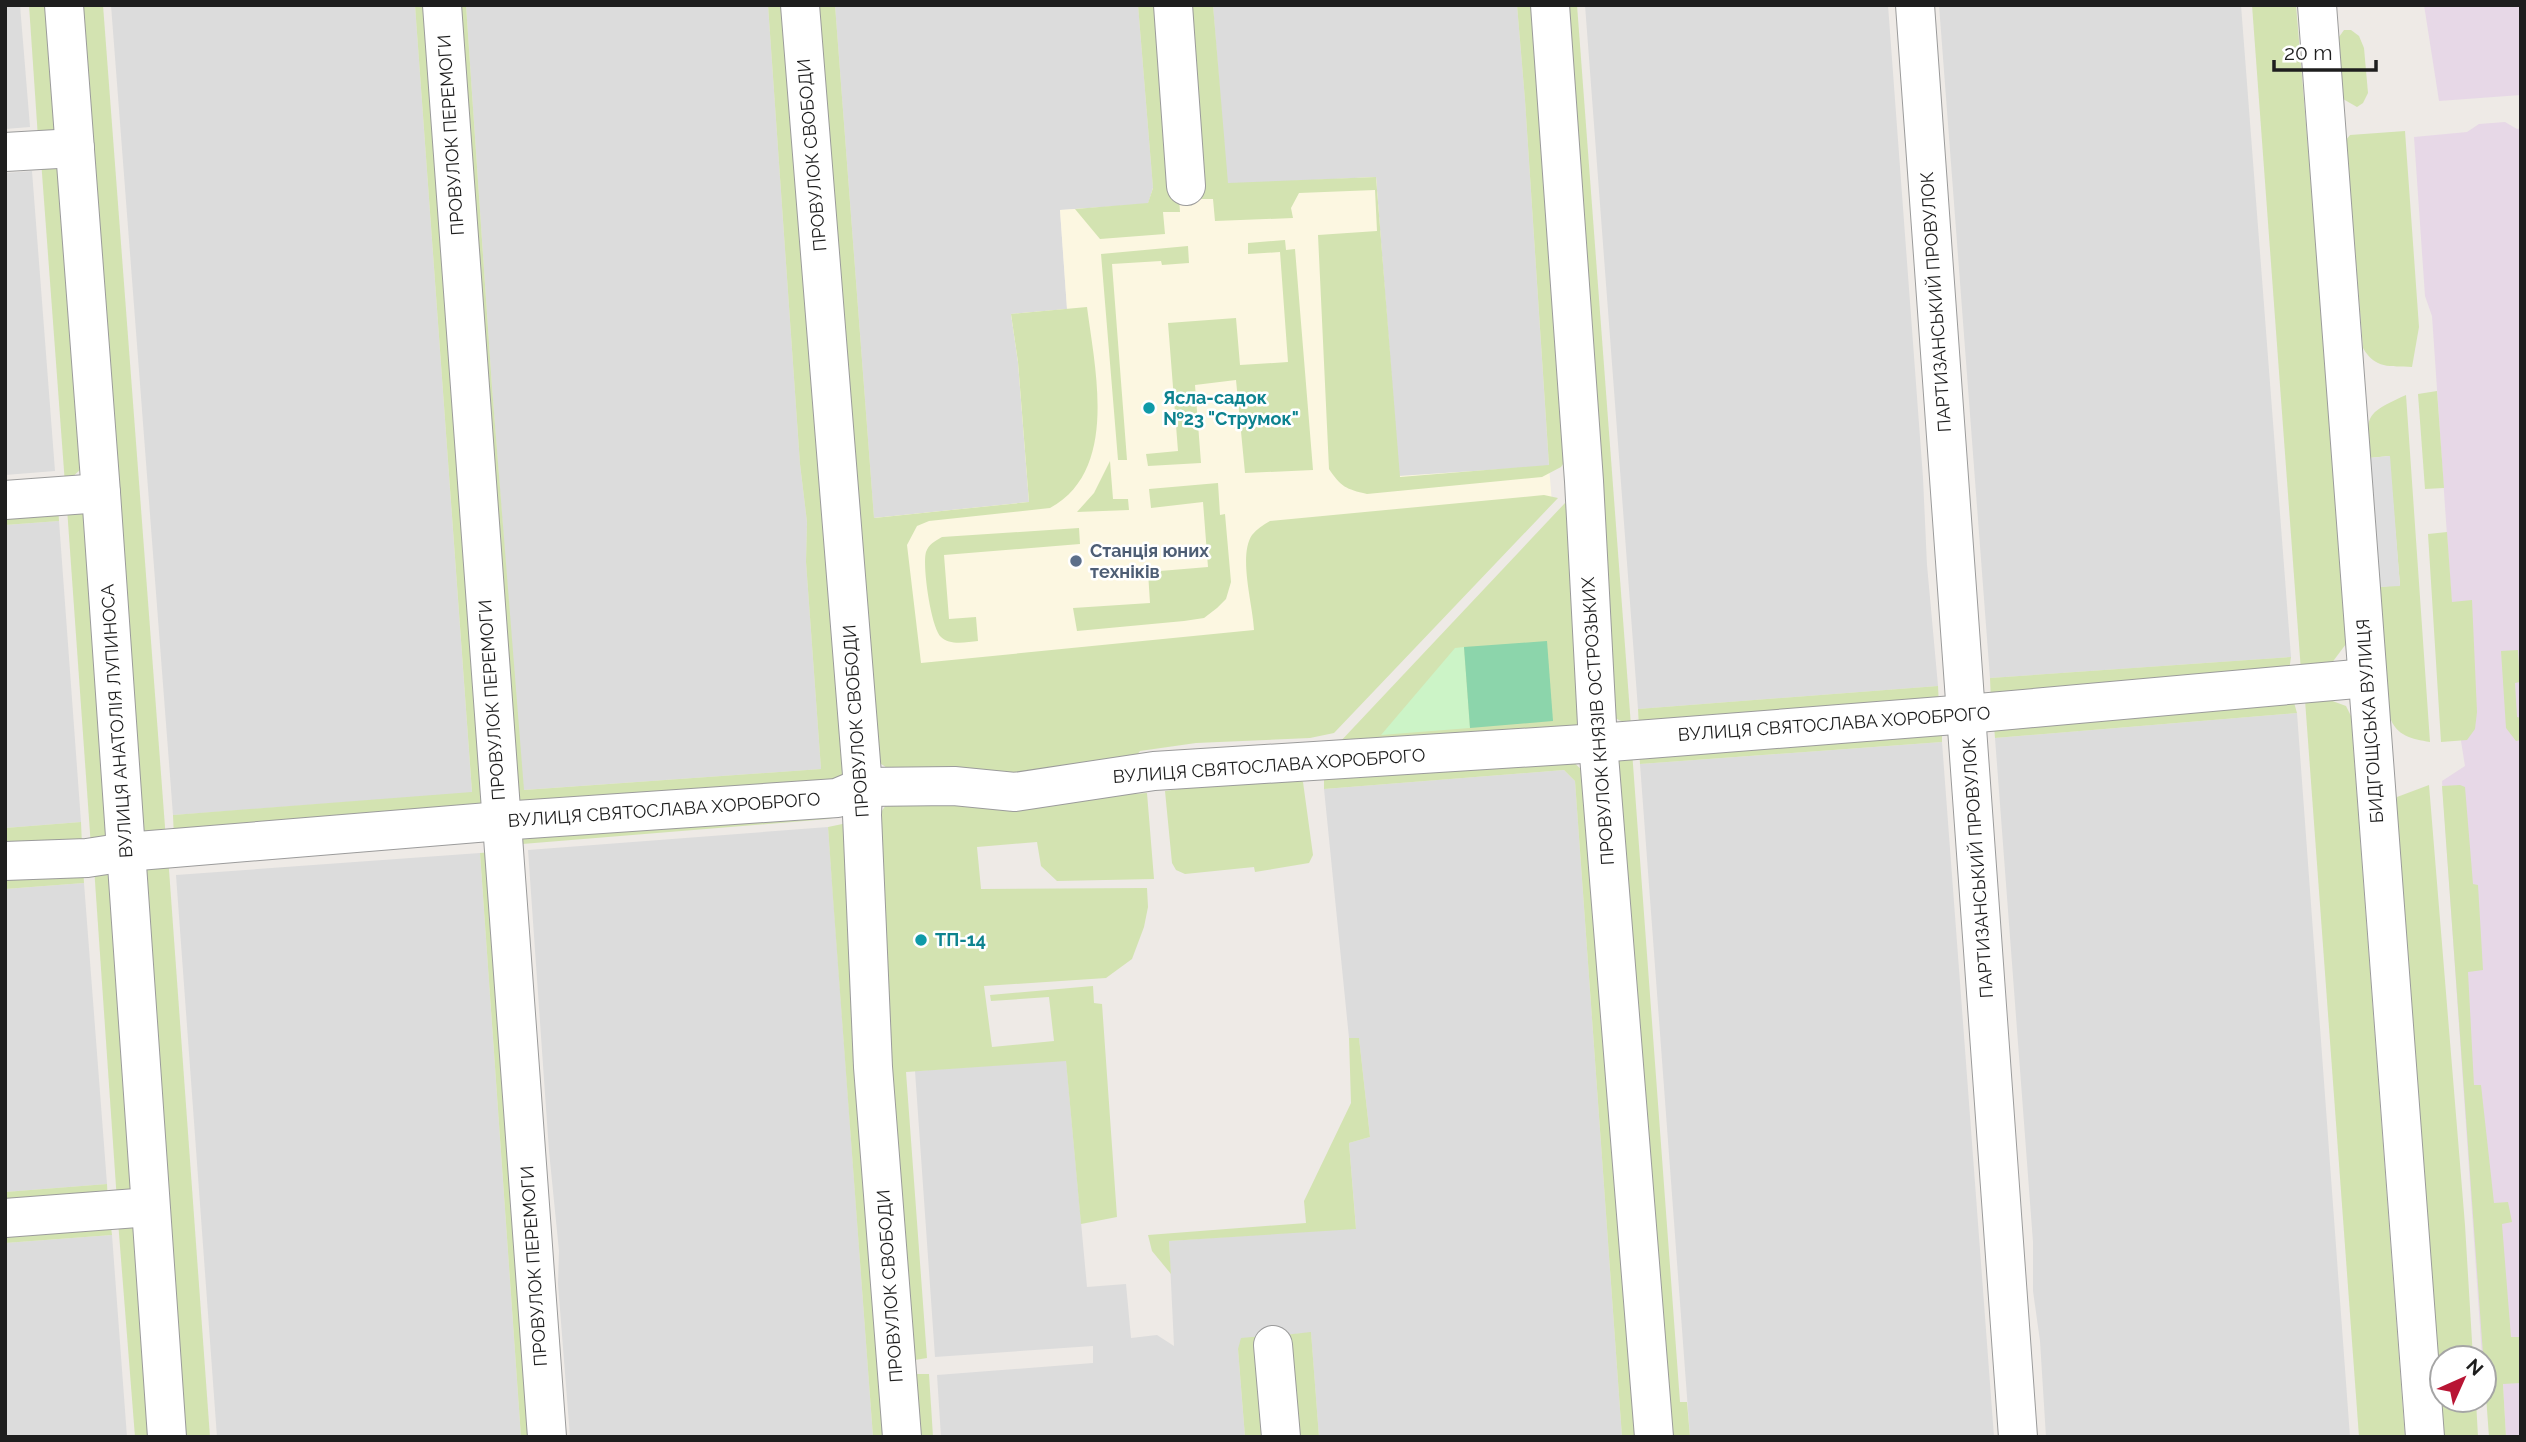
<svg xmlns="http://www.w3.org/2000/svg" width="2526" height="1442" font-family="Raleway,sans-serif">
	<rect width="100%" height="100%" fill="#eeeae6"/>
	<g fill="#dcdcdc">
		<path d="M5,5H20L30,127L5,129Z"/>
		<path d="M111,5H415L472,793L173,815Z"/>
		<path d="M466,5H768L800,464L807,522L806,562L821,769L523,790L492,387Z"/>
		<path d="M835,5H1138L1153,188L1148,204L1060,210L1067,309L1011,314L1018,362L1029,502L874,518Z"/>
		<path d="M1213,5H1517L1525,100L1549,466L1399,477L1376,177L1227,184Z"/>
		<path d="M1585,5H1888L1923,478L1927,565L1938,686L1638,709Z"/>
		<path d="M1939,5H2241L2291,657L1990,678Z"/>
		<path d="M32,171L55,471L5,475V173Z"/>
		<path d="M59,521L81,822L5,828V525Z"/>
		<path d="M2297,713L2350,1437H2046L2040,1341L2033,1291V1242L1995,738Z"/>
		<path d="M1942,742L1994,1437H1690L1640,764Z"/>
		<path d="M1564,770L1575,781L1622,1437H1319L1311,1333L1263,1336L1238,1349L1245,1437H941L937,1375L1093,1363V1346L935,1357L915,1071L1066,1060L1087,1287L1126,1284L1131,1338L1157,1335L1174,1346L1169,1241L1356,1228L1349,1143L1370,1137L1359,1038H1349L1324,789Z"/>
		<path d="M828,827L873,1437H570L558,1284L559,1251L549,1151L528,850Z"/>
		<path d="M480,853L521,1437H217L176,875Z"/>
		<path d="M84,883L107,1184L5,1192V889Z"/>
		<path d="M112,1235L127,1437H5V1243Z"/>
	</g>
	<g fill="#e7d8e7">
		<path d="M2424,5H2521V95L2439,101Z"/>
		<path d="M2505,122L2517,129L2521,128V1437H2506L2503,1384L2484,1385L2442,781L2465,766L2461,741L2432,316L2425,296L2414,137L2467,132L2479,124Z"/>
	</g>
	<path fill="#fcf7e1" d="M1376,177L1399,476L1549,466L1552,503L1296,727L891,759L874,518L1029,502L1018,362L1011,314L1067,309L1060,210L1148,204L1153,188Z"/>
	<g fill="#d3e3b1">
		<path d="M29,5H49L59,126L53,137L38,138Z"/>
		<path d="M80,5H103L166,840L151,836L140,827Z"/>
		<path d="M415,5H431L483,804L174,840L173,815L472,792Z"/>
		<path d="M454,5H466L492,387L524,790L821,769L806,562L807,522L800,464L768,5H787L844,780L515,807Z"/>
		<path d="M812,5H835L874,518L1029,502L1018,362L1011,314L1087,307C1095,370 1119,470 1050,508L929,521L917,526L907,545L921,663L1254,630C1253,605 1238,556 1252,535C1257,529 1263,525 1270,521L1544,495L1558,498L1334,733L1310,738L1196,743L1140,751L1130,764L1005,783L892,771L878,762Z"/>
		<path d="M1138,5H1166L1180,212H1163L1165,234L1100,239L1075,209L1148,203L1153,188Z"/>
		<path d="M1191,5H1213L1228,183L1376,177L1400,477L1549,465L1525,100L1517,5H1538L1567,458L1561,467L1542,477L1367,494C1346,489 1341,487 1329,469L1318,235L1377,231L1375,190L1299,193L1291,208L1293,218L1215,221L1213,199H1200L1196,185Z"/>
		<path d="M1559,5H1577L1631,726L1615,718Z"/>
		<path d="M2252,5H2296L2314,219L2346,644L2331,664L2301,671Z"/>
		<path d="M2344,30H2351L2359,36L2364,48L2368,93L2363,103L2357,107L2343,99L2339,37Z"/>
		<path d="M2405,131L2419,327L2412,367C2390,366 2375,369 2363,348L2346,140L2350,135Z"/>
		<path d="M41,160L62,163L83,467L65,484Z"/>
		<path d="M1285,240L1286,250L1295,249L1313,470L1245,473L1236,380L1195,385L1201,463L1148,466L1146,454L1178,451L1168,323L1236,318L1240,365L1288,362L1280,252L1248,254V243Z"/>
		<path d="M1188,246L1189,263L1162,265L1161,261L1112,264L1127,460H1118L1101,254Z"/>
		<path d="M2437,391L2444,488L2425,489L2418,394Z"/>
		<path d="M2406,395L2430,742C2412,739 2396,736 2390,717L2379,587L2400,585L2389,456L2369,458C2366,414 2365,414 2406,395Z"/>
		<path d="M1110,461L1113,499H1128L1129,510L1077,512L1094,493Z"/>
		<path d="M1218,483L1220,515L1225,514L1231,582L1226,599L1217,608L1204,618L1184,621L1077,631L1073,608L1150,603L1148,572L1208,567L1203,502L1151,508L1149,489Z"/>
		<path d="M1565,503L1569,508L1580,727L1338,744Z"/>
		<path d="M58,505L59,521L5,525V509Z"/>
		<path d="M67,508L80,510L87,518L111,834L91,847Z"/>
		<path d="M1079,528L1080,544L944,555L949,619L976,617L978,641C967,642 950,646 941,637C931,628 922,565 926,552C929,544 935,541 942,537Z"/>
		<path d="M2447,532L2452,602L2472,600L2477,712L2475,729L2467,740L2441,742L2428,534Z"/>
		<path d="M2518,650L2520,682L2515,683L2517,717L2521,718V740L2516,741L2506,728L2501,651Z"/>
		<path d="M2291,657L2289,671L1991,702L1990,678Z"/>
		<path d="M1938,686L1939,706L1639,727L1638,709Z"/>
		<path d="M2293,699L2297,713L1995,738L1994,726Z"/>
		<path d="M2327,699L2346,706L2351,716L2405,1437H2359L2305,700Z"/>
		<path d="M1942,729V742L1640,764L1639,751Z"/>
		<path d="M1632,751L1680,1402H1687L1690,1437H1666L1615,760Z"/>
		<path d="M1571,760L1592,779L1643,1437H1622L1575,781L1564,770L1324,789V778Z"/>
		<path d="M1283,774L1295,776L1303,782L1313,855L1309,863L1255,872L1254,867L1185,874L1176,870L1172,863L1165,791Z"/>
		<path d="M2429,785L2465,1225L2473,1358H2442V1400H2476L2478,1437H2442L2396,823L2397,797Z"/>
		<path d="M2460,785L2465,787L2473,884L2478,885L2483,970L2468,972L2474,1085H2481L2494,1203L2508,1202L2512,1222L2502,1224L2511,1337H2521V1383L2503,1384L2506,1437H2489L2442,786Z"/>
		<path d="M1147,793L1154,879L1057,881L1041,866L1037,842L977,847L981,889L1147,888L1148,907L1144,927L1132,959L1106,978L984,986L992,1047L1054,1041L1049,997L991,1001L990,995L1093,986L1094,1003L1102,1004L1117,1217L1081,1224L1066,1061L906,1072L927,1358L915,1360L907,1355L879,815L886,805L1010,802Z"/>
		<path d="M845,815L828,819L510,845L512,836Z"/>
		<path d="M81,822L82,846L5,852V828Z"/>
		<path d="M852,822L891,1437H873L833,898L828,827Z"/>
		<path d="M493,852L539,1437H521L480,853Z"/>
		<path d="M168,856L210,1437H182L143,875L154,861Z"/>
		<path d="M83,865L84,883L5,889V872Z"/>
		<path d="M94,867L112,871L134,1191L117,1201Z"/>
		<path d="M1349,1038H1359L1370,1137L1349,1143L1356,1229L1169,1241L1171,1274L1152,1251L1148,1235L1306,1223L1304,1201L1351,1103Z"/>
		<path d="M107,1184L108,1203L5,1211V1192Z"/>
		<path d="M110,1219L112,1235L5,1243V1228Z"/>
		<path d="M118,1221L128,1222L137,1234L154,1437H135Z"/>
		<path d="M1311,1332L1319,1437H1292L1284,1335Z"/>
		<path d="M1263,1336L1270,1437H1245L1238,1349L1241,1338Z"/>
		<path d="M915,1374H929L933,1437H911Z"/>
	</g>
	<path fill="#ccf4c7" d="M1464,647L1470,728L1381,735L1455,648Z"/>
	<path fill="#8cd5ab" d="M1547,641L1553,721L1470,728L1464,647Z"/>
	<path fill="#dedede" d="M2390,456L2400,586L2379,587L2369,458Z"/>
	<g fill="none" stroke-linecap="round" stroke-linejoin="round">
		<g stroke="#9b9b9b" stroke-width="40">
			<g id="minor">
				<path d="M64,5L101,493L167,1437"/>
				<path d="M442,5L547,1437"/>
				<path d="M800,5L863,787L862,815L873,1067L902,1437"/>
				<path d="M1173,5L1186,186"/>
				<path d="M1550,5L1584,481L1598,743L1654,1437"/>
				<path d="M1915,5L2018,1437"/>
				<path d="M2317,5L2425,1437"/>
				<path d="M5,152L75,148"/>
				<path d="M5,500L101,493"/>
				<path d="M5,861L87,858L126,852L501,821L837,798L863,787L954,786L1015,792L1154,771L1598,743L1967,714L2367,678"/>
				<path d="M5,1218L150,1207"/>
				<path d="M1273,1345L1281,1437"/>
			</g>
		</g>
		<use href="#minor" stroke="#fff" stroke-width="38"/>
	</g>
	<g fill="#0f9aa8" stroke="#fff" stroke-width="2.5">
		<circle cx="1149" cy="408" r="7"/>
		<circle cx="921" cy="940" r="7"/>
	</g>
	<circle fill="#5c6f8a" stroke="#fff" stroke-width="2.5" cx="1076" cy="561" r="7"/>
	<g text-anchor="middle" stroke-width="5" stroke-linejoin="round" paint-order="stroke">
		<g font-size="18" fill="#1e1e1e" stroke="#fff">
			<text transform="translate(451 135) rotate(-94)" y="6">ПРОВУЛОК ПЕРЕМОГИ</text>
			<text transform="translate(812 155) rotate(-95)" y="6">ПРОВУЛОК СВОБОДИ</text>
			<text transform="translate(1936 302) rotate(-94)" y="6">ПАРТИЗАНСЬКИЙ ПРОВУЛОК</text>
			<text transform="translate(492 700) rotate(-94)" y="6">ПРОВУЛОК ПЕРЕМОГИ</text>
			<text transform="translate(117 721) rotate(-94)" y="6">ВУЛИЦЯ АНАТОЛІЯ ЛУПИНОСА</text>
			<text transform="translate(856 721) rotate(-94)" y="6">ПРОВУЛОК СВОБОДИ</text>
			<text transform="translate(1598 721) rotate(-94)" y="6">ПРОВУЛОК КНЯЗІВ ОСТРОЗЬКИХ</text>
			<text transform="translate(2370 721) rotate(-94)" y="6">БИДГОЩСЬКА ВУЛИЦЯ</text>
			<text transform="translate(1834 724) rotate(-4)" y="6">ВУЛИЦЯ СВЯТОСЛАВА ХОРОБРОГО</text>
			<text transform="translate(1269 766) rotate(-4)" y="6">ВУЛИЦЯ СВЯТОСЛАВА ХОРОБРОГО</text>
			<text transform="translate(664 810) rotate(-4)" y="6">ВУЛИЦЯ СВЯТОСЛАВА ХОРОБРОГО</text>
			<text transform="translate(1978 868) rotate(-94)" y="6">ПАРТИЗАНСЬКИЙ ПРОВУЛОК</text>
			<text transform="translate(534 1266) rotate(-94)" y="6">ПРОВУЛОК ПЕРЕМОГИ</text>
			<text transform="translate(890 1286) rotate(-94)" y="6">ПРОВУЛОК СВОБОДИ</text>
		</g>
		<g font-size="18" font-weight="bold" fill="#0d838f" stroke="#fff" text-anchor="start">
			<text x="1163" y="404">Ясла-садок<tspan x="1163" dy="21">№23 "Струмок"</tspan></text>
			<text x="935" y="946">ТП-14</text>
		</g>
		<g font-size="18" font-weight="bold" fill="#4e5e75" stroke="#fff" text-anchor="start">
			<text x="1090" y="557">Станція юних<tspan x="1090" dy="21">техніків</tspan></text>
		</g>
	</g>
	<rect width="2526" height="1442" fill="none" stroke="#1e1e1e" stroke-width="14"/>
	<g transform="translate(2463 1379) rotate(45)"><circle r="33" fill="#ffffff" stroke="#a5a5a5" stroke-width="2"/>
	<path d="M0-5L12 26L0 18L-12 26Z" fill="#b81534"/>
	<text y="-10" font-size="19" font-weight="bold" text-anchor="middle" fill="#1e1e1e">N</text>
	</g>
	<path d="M2274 60v10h102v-10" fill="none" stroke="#1e1e1e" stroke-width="3.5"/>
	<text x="2284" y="60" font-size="21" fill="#1e1e1e" stroke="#ffffff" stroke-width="5" paint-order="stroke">20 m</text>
</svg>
